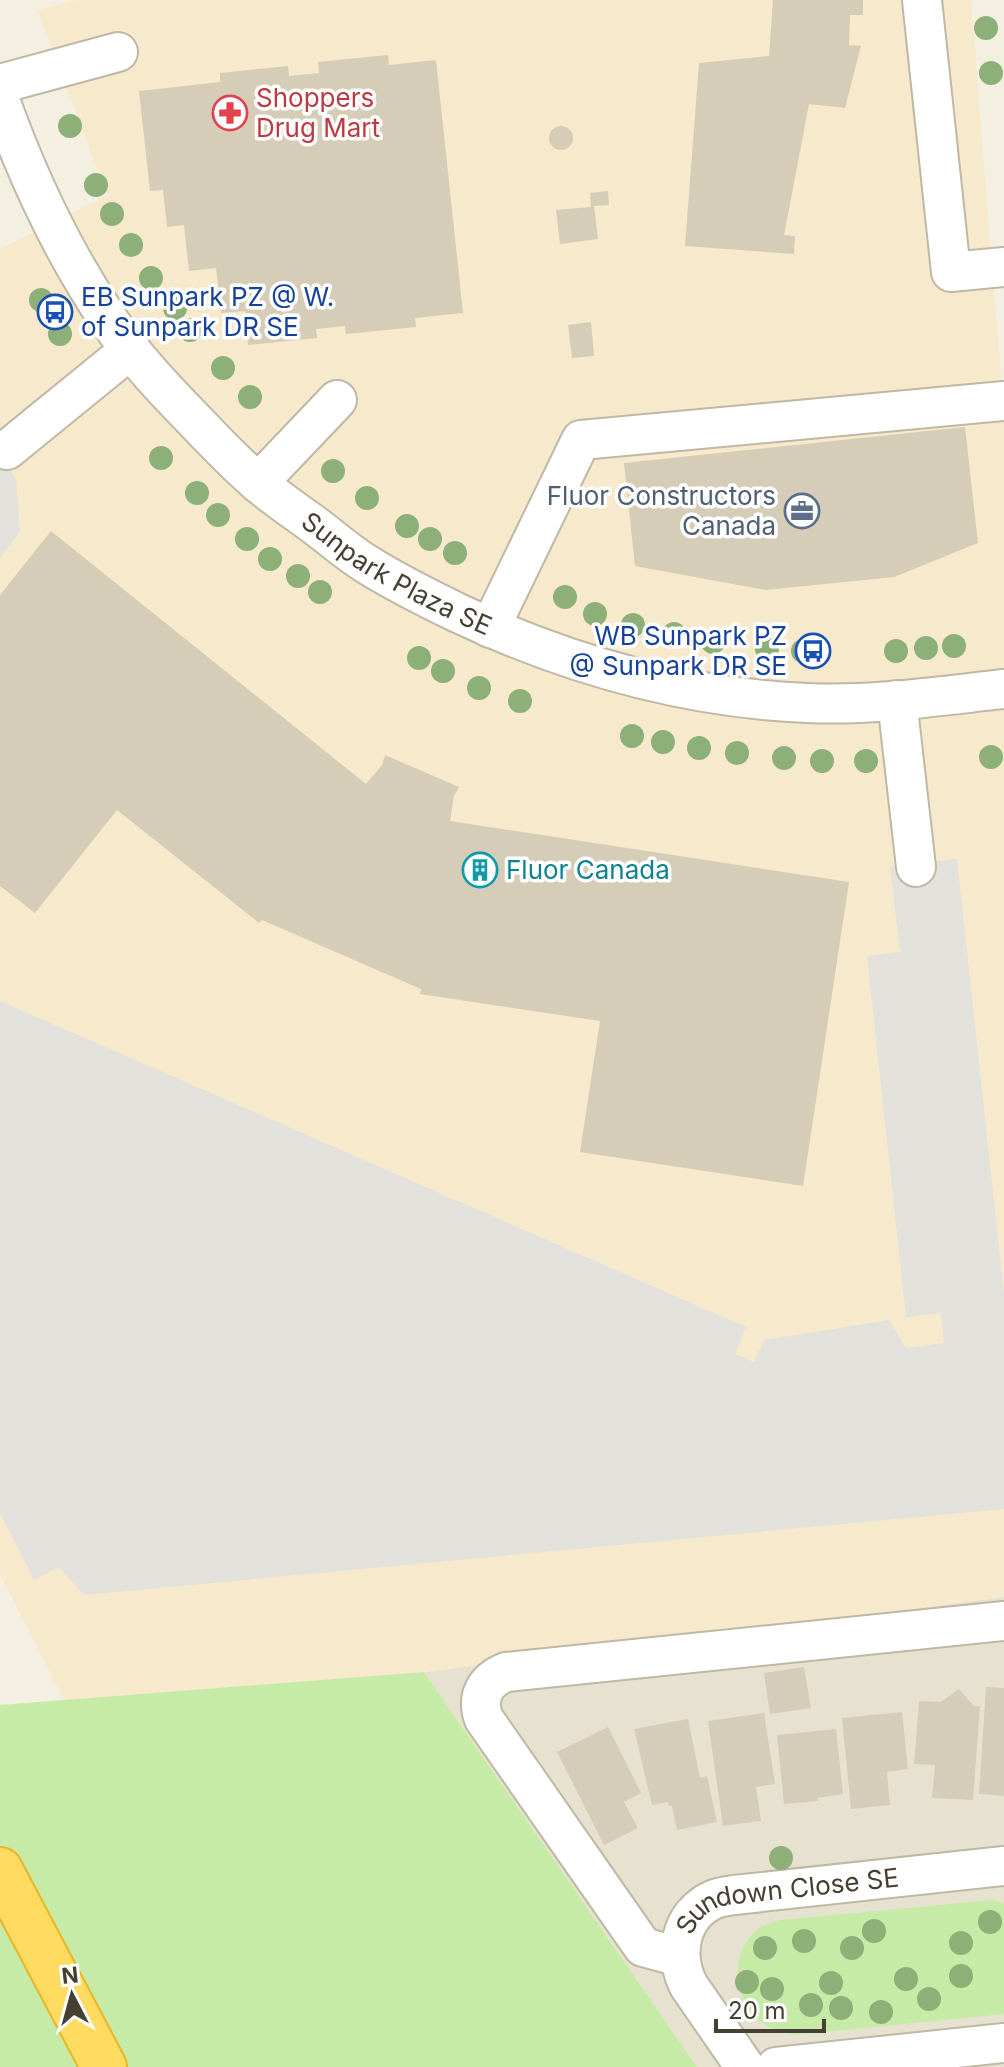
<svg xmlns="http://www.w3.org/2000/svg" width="1004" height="2067" font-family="Inter,sans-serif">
	<rect width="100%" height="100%" fill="#f3f0e2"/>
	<path fill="#e7e2d0" d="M1004,1597V2067H697L424,1672Z"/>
	<path fill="#f7e9cb" d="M77,0H971L1004,415V1597L424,1672L64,1700L0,1575V249L107,195L38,10Z"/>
	<g fill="#c5eba7">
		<path d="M424,1672L697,2067H0V1705Z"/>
		<path d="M993,1900L1004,1904V2014L793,2035C786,2032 776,2030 769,2027C735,2009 726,1955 757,1930C762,1925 772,1923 780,1920Z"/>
	</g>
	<g fill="#e3e1dc">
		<path d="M0,449L16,480L20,532L0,558Z"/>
		<path d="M957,859L1004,1294V1509L84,1595L59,1567L34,1580L0,1513V1001L746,1327L735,1354L754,1362L764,1340L889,1320L906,1348L944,1343L941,1313L906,1317L867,956L900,952L890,867Z"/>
	</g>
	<g fill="#d5cdb7">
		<path d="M773,0H863V15H850L849,45L861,46L845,108L809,104L784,235L795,236L794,254L685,246L699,63L769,56Z"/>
		<path d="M388,55L389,65L436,60L463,313L415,318L416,327L346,334L345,326L316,329L317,338L248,345L245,311L221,313L216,268L189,271L184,225L167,227L163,190L150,191L139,91L220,82V73L288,66L289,76L319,73L318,62Z"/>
		<circle cx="561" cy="138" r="12"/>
		<path d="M608,191L609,205L594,206L598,239L560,244L556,210L591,207L590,193Z"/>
		<path d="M591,322L594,356L572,358L568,325Z"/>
		<path d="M965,427L978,543L894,577L766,590L635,566L624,463Z"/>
		<path d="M51,531L366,784L382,765L385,755L459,787L454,796L450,821L849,882L803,1186L580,1152L600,1021L420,994L421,989L262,920L259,923L117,810L35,913L0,886V595Z"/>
		<path d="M804,1667L811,1708L770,1714L764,1673Z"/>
		<path d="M986,1687L1004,1688V1796L979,1794Z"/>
		<path d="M959,1689L974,1706H980L973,1800L932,1798L935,1765L914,1764L919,1701L941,1702Z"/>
		<path d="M902,1712L908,1769L887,1772L890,1805L851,1809L842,1718Z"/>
		<path d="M764,1713L775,1784L756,1787L761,1821L723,1826L708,1721Z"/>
		<path d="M688,1719L700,1778L707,1776L717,1822L677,1830L672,1806H669L668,1802L652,1805L634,1729Z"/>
		<path d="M608,1727L641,1793L624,1802L638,1828L604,1845L557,1752Z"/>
		<path d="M836,1729L843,1794L817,1798L818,1801L784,1804L777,1735Z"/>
	</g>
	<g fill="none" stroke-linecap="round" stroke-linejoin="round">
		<g stroke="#bfb8a5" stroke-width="42">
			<g id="minor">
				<path d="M922,0L951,272L1004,267"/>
				<path d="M0,84L118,52"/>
				<path id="s1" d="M0,100C28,178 63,253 110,322C135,359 166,391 197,423C216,443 235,463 256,481C275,498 297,512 317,527C334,540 350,554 368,565C397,583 427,598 458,613C569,665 684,698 807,703C873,706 939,696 1004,689"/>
				<path d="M7,450L131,349"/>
				<path d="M258,483L337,400"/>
				<path d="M490,628L581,440L1004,401"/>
				<path d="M897,700L916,867"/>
				<path d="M680,1957L643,1947L484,1719C476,1698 484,1681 506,1672L1004,1621"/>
				<path id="s2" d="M745,2067L689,1986C673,1956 679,1914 715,1899C720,1897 728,1896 734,1895L1004,1866"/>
				<path d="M776,2067L1004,2043"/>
			</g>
		</g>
		<g stroke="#e9b626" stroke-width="48">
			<path id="highway" d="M0,1870L104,2067"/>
		</g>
		<use href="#minor" stroke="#fff" stroke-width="38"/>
		<use href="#highway" stroke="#ffdb61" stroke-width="44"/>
	</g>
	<g fill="#8daf78">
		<circle cx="986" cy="28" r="12"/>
		<circle cx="991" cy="73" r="12"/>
		<circle cx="70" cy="126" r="12"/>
		<circle cx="96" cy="185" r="12"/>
		<circle cx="112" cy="214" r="12"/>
		<circle cx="131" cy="245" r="12"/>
		<circle cx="151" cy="278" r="12"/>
		<circle cx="41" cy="300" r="12"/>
		<circle cx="175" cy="308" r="12"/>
		<circle cx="190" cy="330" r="12"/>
		<circle cx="60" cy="334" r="12"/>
		<circle cx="223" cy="368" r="12"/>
		<circle cx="250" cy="397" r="12"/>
		<circle cx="161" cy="458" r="12"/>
		<circle cx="333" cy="471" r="12"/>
		<circle cx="197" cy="493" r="12"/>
		<circle cx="367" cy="498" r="12"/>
		<circle cx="218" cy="515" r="12"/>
		<circle cx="407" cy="526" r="12"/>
		<circle cx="247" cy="539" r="12"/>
		<circle cx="430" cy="539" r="12"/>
		<circle cx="455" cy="553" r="12"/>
		<circle cx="270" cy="559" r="12"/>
		<circle cx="298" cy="576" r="12"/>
		<circle cx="320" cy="592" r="12"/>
		<circle cx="565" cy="597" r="12"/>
		<circle cx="595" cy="614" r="12"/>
		<circle cx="633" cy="625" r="12"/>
		<circle cx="674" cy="634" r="12"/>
		<circle cx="713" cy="642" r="12"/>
		<circle cx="954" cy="646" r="12"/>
		<circle cx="926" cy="648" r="12"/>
		<circle cx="767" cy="649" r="12"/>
		<circle cx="803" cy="651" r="12"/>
		<circle cx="896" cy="651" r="12"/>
		<circle cx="419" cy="658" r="12"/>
		<circle cx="443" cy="671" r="12"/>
		<circle cx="479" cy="688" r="12"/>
		<circle cx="520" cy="701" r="12"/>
		<circle cx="632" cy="736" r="12"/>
		<circle cx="663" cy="742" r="12"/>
		<circle cx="699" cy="748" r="12"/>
		<circle cx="737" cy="753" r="12"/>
		<circle cx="991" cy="757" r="12"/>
		<circle cx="784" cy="758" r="12"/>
		<circle cx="822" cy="761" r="12"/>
		<circle cx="866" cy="761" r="12"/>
		<circle cx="781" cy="1858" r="12"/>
		<circle cx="990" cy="1922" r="12"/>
		<circle cx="874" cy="1931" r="12"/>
		<circle cx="804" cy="1941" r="12"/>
		<circle cx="961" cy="1943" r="12"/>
		<circle cx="765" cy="1948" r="12"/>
		<circle cx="852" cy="1948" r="12"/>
		<circle cx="961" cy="1976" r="12"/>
		<circle cx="906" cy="1979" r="12"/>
		<circle cx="747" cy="1982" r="12"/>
		<circle cx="831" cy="1983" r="12"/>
		<circle cx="772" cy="1989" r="12"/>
		<circle cx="929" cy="1999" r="12"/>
		<circle cx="811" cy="2005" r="12"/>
		<circle cx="841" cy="2008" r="12"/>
		<circle cx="881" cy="2012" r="12"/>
	</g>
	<defs>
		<g id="pharmacy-ring" transform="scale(1.8)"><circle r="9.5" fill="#fff" stroke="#e0444e" stroke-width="1.5"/><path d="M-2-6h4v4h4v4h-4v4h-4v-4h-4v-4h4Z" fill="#e0444e"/></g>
		<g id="bus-ring" transform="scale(1.8)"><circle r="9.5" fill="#fff" stroke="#1a4fb4" stroke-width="1.5"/><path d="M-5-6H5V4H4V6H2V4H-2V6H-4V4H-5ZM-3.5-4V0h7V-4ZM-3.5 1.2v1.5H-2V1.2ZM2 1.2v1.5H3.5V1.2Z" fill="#1a4fb4"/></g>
		<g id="office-ring" transform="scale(1.8)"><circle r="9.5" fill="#fff" stroke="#5c6f8a" stroke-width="1.5"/><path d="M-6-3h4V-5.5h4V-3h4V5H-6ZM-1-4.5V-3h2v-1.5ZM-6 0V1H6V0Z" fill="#5c6f8a"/></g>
		<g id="building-ring" transform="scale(1.8)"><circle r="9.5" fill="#fff" stroke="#0f9aa8" stroke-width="1.5"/><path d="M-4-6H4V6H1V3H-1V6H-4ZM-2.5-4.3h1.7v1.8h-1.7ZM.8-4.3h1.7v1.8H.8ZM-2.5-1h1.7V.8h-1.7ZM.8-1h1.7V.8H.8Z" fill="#0f9aa8"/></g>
	</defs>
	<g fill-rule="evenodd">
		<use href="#pharmacy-ring" x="230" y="113"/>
		<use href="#bus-ring" x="55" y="312"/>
		<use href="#office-ring" x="802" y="511"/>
		<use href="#bus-ring" x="813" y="651"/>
		<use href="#building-ring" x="480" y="870"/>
	</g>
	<g text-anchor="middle" stroke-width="7" stroke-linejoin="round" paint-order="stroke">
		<g font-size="26" fill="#be3a42" stroke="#fff" text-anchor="start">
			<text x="256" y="107">Shoppers<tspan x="256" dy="30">Drug Mart</tspan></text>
		</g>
		<g font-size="26" fill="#164399" stroke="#fff" text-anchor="start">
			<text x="81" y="306">EB Sunpark PZ @ W.<tspan x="81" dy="30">of Sunpark DR SE</tspan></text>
			<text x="787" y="645" text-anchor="end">WB Sunpark PZ<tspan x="787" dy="30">@ Sunpark DR SE</tspan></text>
		</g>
		<g font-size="26" fill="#4e5e75" stroke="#fff" text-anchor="end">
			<text x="776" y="505">Fluor Constructors<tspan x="776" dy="30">Canada</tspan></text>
		</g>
		<g font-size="26" fill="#454032" stroke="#fff">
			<text dy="9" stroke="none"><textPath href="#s1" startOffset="634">Sunpark Plaza SE</textPath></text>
			<text dy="9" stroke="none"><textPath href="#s2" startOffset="270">Sundown Close SE</textPath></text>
		</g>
		<g font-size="26" fill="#0d838f" stroke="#fff" text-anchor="start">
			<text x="506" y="879">Fluor Canada</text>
		</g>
	</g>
	<g transform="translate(72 1995) rotate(354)" stroke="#ffffff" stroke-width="6" paint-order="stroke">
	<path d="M0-6L14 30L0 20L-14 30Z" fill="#454032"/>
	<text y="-12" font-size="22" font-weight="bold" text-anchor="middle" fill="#454032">N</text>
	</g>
	<path d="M716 2019v12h108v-12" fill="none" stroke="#454032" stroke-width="4"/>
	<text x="728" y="2019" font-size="24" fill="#454032" stroke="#ffffff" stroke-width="6" paint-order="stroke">20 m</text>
</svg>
